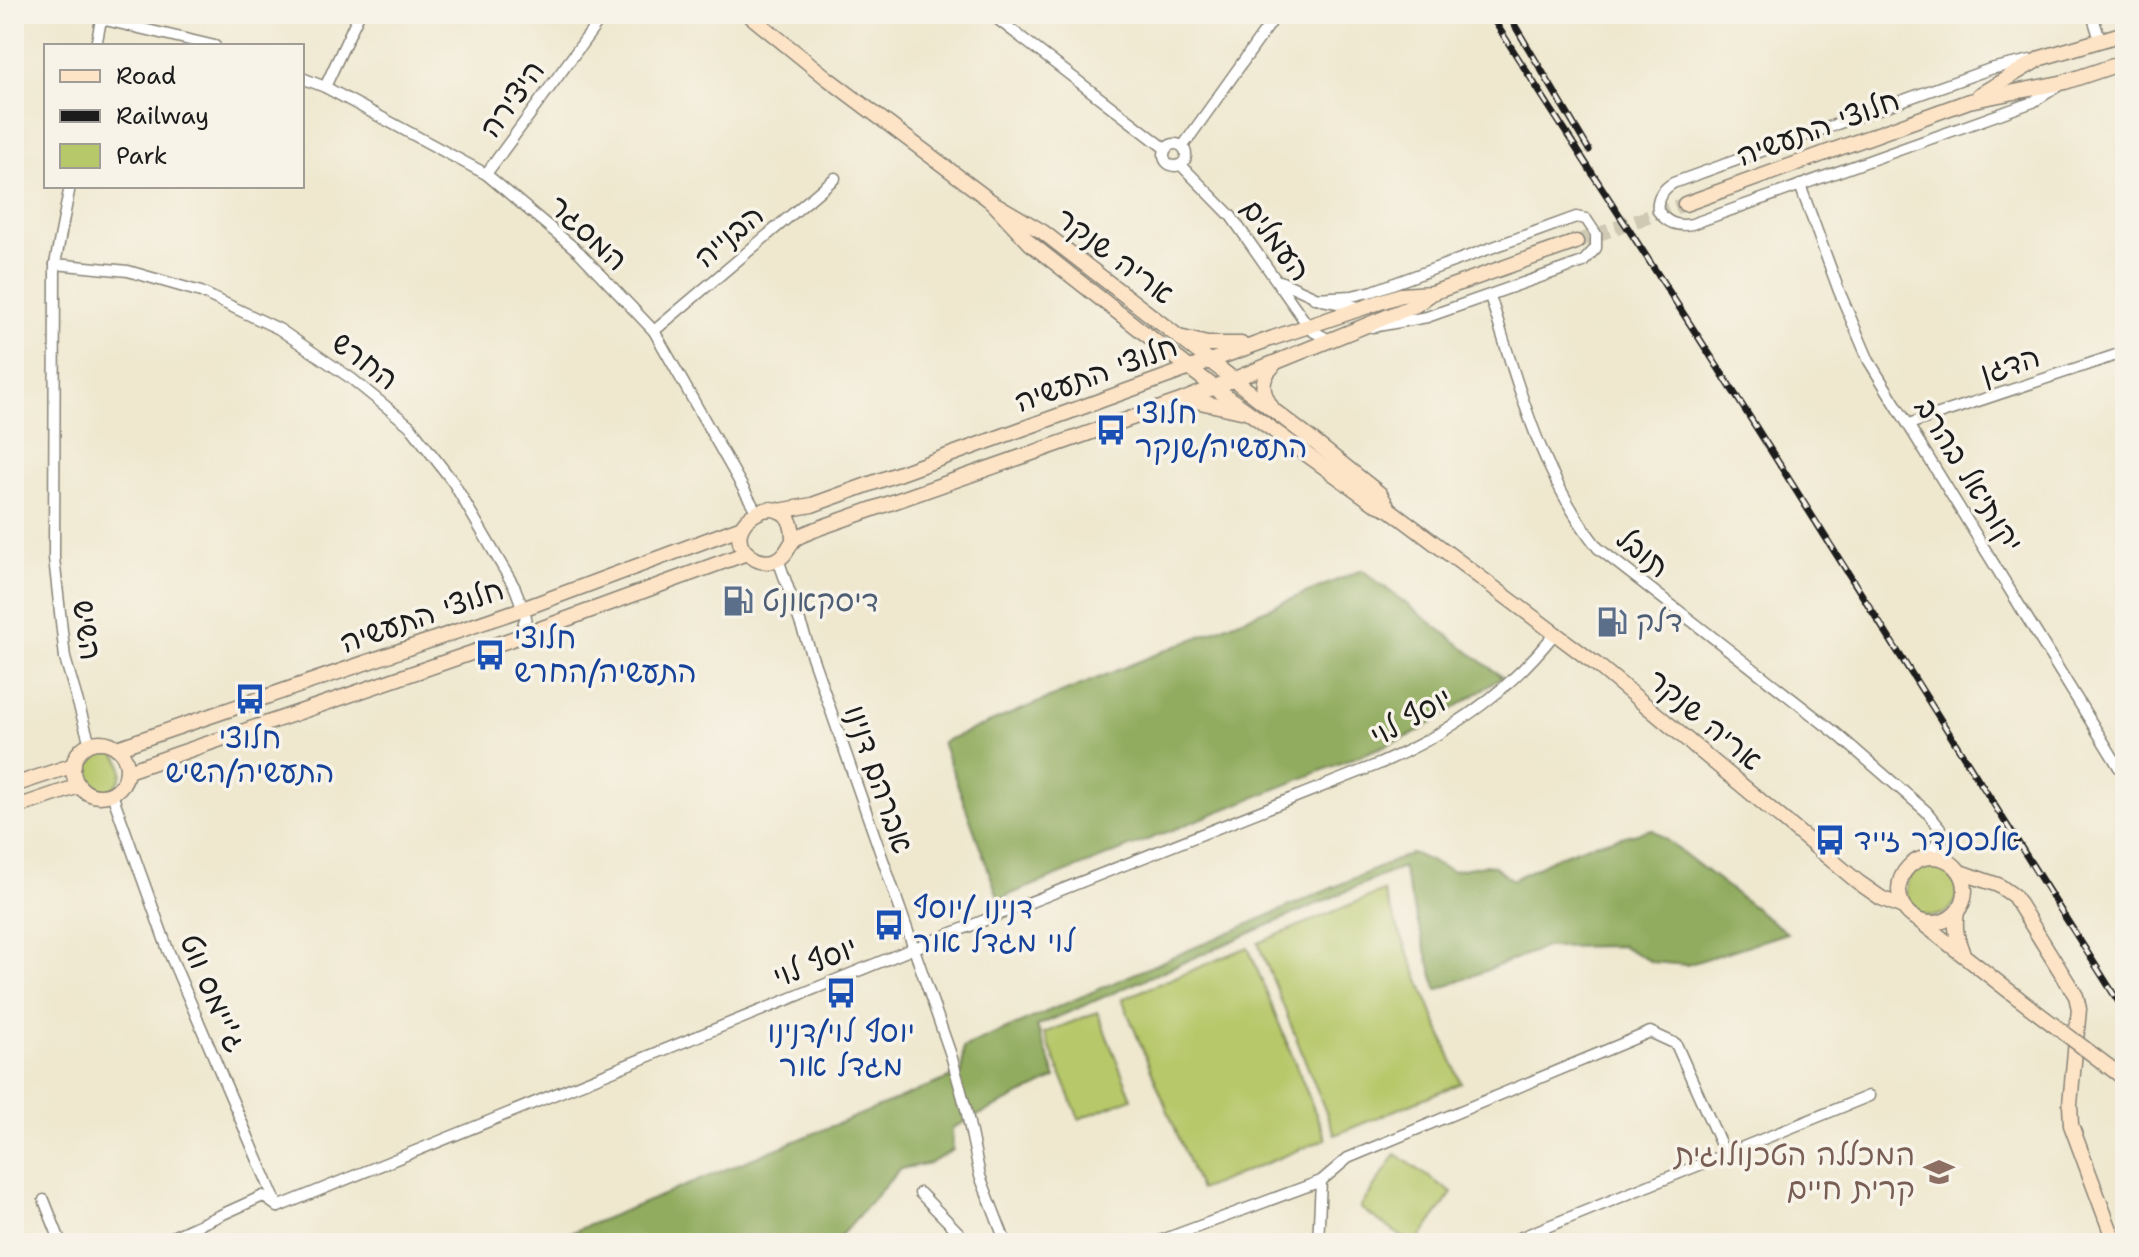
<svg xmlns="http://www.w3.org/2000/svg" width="2139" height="1257" font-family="'Shantell Sans','Playpen Sans Hebrew',sans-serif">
	<rect width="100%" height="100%" fill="#f7f3e8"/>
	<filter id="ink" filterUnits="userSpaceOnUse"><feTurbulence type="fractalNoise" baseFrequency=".0125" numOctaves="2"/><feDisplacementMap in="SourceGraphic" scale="16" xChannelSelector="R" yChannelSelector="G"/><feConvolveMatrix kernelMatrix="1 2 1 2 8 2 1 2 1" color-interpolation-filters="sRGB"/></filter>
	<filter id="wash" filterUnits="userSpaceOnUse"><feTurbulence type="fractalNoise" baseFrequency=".006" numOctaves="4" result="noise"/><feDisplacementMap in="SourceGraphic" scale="32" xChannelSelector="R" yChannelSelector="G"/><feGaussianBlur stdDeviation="1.8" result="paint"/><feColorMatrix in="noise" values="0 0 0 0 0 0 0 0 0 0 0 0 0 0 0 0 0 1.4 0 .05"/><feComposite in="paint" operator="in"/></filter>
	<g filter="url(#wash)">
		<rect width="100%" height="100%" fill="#efe8cf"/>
		<g fill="#b7c86b" stroke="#6a7244" stroke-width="2">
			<circle cx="100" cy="770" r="22"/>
			<circle cx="1932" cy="890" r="26"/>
			<path d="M1383,891L1461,1083L1335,1135L1258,943Z"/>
			<path d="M1248,947L1326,1139L1200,1190L1122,999Z"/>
			<path d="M1097,1012L1132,1098L1079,1119L1044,1033Z"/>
			<path d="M1396,1154L1452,1193L1417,1243H1411L1360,1208Z"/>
		</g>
		<g fill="#91ac5f" stroke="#56643e" stroke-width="2">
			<path d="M1362,570L1502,677L1414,734L999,899L942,742Z"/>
			<path d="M1652,829L1787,933L1687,965L1652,962L1622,946L1545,947L1437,990L1402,867L1037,1026L1056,1078L952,1128L953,1150L931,1163L900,1169L834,1243H545L962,1073L963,1048L1412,853L1452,871L1484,865L1494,866L1512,880L1559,856L1583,847Z"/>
		</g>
	</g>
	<g filter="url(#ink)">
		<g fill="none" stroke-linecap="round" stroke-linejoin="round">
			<path stroke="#cfc9b4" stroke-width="14" stroke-dasharray="14 7" stroke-linecap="butt" d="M1576,242L1685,204"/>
			<g stroke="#868276" stroke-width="13">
				<g id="street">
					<path d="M991,14L1166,149"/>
					<path d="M2092,14L2100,40"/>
					<path d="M101,19L215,46"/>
					<path d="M96,46L102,14"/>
					<path d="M2031,60L1990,69L1673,183C1663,189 1656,198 1658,211C1667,223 1677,227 1692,224L2033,102L2058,86"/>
					<path d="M302,78L325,87L486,174L579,252L654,331L756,511"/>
					<path d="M325,87L359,14"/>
					<circle cx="1175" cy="155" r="11"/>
					<path d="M1183,146L1277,14"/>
					<path d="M1181,165L1231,216L1311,330L1331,341"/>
					<path d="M486,174L604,14"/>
					<path d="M1800,185L1839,291L1869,361L2125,777"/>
					<path d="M70,186L55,264L54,558L65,658L90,744"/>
					<path d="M55,264L128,271L201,292L279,329L352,379L410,426L453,482L515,588L526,617L521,631L516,637"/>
					<path d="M1280,281L1322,300L1359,307"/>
					<path d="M1490,296C1518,384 1540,474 1598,548L1837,734L1926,811L1940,828L1944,851L1948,861"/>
					<path d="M1314,298L1352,296L1373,291L1576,217L1586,219L1596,234V248L1583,262L1427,317L1372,327"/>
					<path d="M654,331L835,178"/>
					<path d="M1909,424L2125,352"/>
					<path d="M778,559L951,1055L966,1109L980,1176L1006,1243"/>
					<path d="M112,794L168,950L278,1207"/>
					<path d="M1923,858L1932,852L1941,835"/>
					<path d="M920,1193L959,1233L963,1243"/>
					<path d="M44,1200L61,1243"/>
					<path d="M159,1243L263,1196L278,1207L912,949L1379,764C1446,735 1509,692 1555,633"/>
					<path d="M1154,1243L1321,1181L1348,1158L1650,1032L1676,1044L1725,1154"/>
					<path d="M1318,1243L1321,1181"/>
					<path d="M1507,1243L1869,1096"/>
				</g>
			</g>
			<g stroke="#868276" stroke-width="17">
				<g id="secondary">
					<path d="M748,14L827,78L992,202L1043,232L1312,440L1380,494L1389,509"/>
					<path d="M1979,95L2041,58L2125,33"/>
					<path d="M992,202L1030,243L1106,303L1215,388L1374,503L1389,509L1601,668L1858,882L1881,898L1903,907"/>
					<path d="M1685,204L1969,101L2065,82L2125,62"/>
					<path d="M1183,338L1207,344H1241"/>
					<path d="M1191,400L1241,411"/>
					<path d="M1272,408C1262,393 1259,380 1273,366"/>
					<path d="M779,511L812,505L1273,338L1401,295L1432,293L1576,242"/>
					<path d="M793,540C794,476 708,527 752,557C759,562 768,563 776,560C788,556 788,544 796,538C803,534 812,531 819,528L1183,400L1416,305L1432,293"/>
					<circle cx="100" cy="769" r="27"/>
					<path d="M117,748L525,608L742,527"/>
					<path d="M128,771L515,638L747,553"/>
					<path d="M14,785L74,765"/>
					<path d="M14,808L79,786"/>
					<circle cx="1932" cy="890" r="33"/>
					<path d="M1960,872L1998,885L2014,896L2076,996L2079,1009L2070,1104L2071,1125L2115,1243"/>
					<path d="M1957,912C1954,928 1957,939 1963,954"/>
					<path d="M1921,922L2018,998"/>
				</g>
			</g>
			<use href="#street" stroke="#fff" stroke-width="10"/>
			<use href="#secondary" stroke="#fee4c6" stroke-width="14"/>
			<g stroke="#1c1c1c" stroke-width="7">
				<g id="rail">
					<path d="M1490,14C1579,155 1672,294 1761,435C1883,627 2003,820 2125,1012"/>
					<path d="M1508,14L1589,150"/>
				</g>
			</g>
			<use href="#rail" stroke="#f7f3e8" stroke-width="4" stroke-dasharray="12" stroke-linecap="butt"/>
			<g stroke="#868276" stroke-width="17" stroke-linecap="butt">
				<path id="secondary-bridge" d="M2018,998L2125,1079"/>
			</g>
			<use href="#secondary-bridge" stroke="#fee4c6" stroke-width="14"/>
		</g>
	</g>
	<defs>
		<g id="bus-bare" transform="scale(2.4)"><path d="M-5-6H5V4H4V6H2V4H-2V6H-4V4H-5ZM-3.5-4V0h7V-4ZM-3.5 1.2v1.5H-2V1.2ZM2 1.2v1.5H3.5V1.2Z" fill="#1a4fb4" stroke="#f7f3e8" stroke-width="2.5" paint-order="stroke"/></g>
		<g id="fuel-bare" transform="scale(2.4)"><path d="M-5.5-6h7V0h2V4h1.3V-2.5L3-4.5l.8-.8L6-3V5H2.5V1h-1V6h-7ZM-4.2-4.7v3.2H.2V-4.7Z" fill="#5c6f8a" stroke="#f7f3e8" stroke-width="2.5" paint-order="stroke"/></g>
		<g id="university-bare" transform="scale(2.4)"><path d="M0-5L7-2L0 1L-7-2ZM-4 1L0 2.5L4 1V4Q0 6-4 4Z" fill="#8d6e63" stroke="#f7f3e8" stroke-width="2.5" paint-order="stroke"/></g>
	</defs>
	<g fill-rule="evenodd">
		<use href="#bus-bare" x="1111" y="430"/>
		<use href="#fuel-bare" x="738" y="601"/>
		<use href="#fuel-bare" x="1612" y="622"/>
		<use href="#bus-bare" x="490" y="655"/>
		<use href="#bus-bare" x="250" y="699"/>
		<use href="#bus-bare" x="1830" y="840"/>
		<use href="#bus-bare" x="889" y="925"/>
		<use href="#bus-bare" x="841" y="993"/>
		<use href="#university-bare" x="1939" y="1172"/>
	</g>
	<g text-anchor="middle" stroke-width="7" stroke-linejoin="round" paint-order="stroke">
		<g font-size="30" fill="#1c1c1c" stroke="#f7f3e8">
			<text transform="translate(512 99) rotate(-54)" y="10">היצירה</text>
			<text transform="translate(1818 128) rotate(-20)" y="10">חלוצי התעשיה</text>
			<text transform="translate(588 233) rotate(43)" y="10">המסגר</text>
			<text transform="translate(729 236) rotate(-40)" y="10">הבנייה</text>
			<text transform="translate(1276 240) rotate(53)" y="10">העמלים</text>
			<text transform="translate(1115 256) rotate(37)" y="10">אריה שנקר</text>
			<text transform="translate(365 361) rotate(37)" y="10">החרש</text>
			<text transform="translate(2010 365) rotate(-18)" y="10">הדגן</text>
			<text transform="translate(1096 374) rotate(-20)" y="10">חלוצי התעשיה</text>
			<text transform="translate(1969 475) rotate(58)" y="10">יקותיאל בהרב</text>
			<text transform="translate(1643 553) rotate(40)" y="10">תובל</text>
			<text transform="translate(422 616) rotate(-19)" y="10">חלוצי התעשיה</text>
			<text transform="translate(87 630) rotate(82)" y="10">השיש</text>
			<text transform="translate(1411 717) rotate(-29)" y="10">יוסף לוי</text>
			<text transform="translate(1705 720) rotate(40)" y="10">אריה שנקר</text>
			<text transform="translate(879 779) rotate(71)" y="10">אברהם דנינו</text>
			<text transform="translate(815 962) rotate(-22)" y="10">יוסף לוי</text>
			<text transform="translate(213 993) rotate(67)" y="10">ג'יימס ווט</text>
		</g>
		<g font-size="30" fill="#164399" stroke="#f7f3e8" text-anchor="start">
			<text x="1135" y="423">חלוצי<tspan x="1135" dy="34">התעשיה/שנקר</tspan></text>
			<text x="514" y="648">חלוצי<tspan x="514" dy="34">התעשיה/החרש</tspan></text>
			<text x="250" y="748" text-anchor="middle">חלוצי<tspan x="250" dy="34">התעשיה/השיש</tspan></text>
			<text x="1854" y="850">אלכסנדר זייד</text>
			<text x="913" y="918">דנינו /יוסף<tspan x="913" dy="34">לוי מגדל אור</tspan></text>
			<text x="841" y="1042" text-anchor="middle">יוסף לוי/דנינו<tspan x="841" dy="34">מגדל אור</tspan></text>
		</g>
		<g font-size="30" fill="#4e5e75" stroke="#f7f3e8" text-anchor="start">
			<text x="762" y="611">דיסקאונט</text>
			<text x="1636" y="632">דלק</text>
		</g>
		<g font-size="30" fill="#785e54" stroke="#f7f3e8" text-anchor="end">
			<text x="1915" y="1165">המכללה הטכנולוגית<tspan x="1915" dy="34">קרית חיים</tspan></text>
		</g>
	</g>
	<rect width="2139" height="1257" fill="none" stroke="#f7f3e8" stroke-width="48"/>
	<rect x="44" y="44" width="260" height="144" fill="#f7f3e8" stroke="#9f9d96" stroke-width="2"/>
	<rect x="60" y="70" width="40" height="12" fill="#fee4c6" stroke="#9f9d96" stroke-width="2"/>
	<text x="116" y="84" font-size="24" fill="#1c1c1c">Road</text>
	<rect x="60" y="110" width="40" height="12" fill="#1c1c1c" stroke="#9f9d96" stroke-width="2"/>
	<text x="116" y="124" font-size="24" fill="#1c1c1c">Railway</text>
	<rect x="60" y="144" width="40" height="24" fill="#b7c86b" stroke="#9f9d96" stroke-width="2"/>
	<text x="116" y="164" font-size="24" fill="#1c1c1c">Park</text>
</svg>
